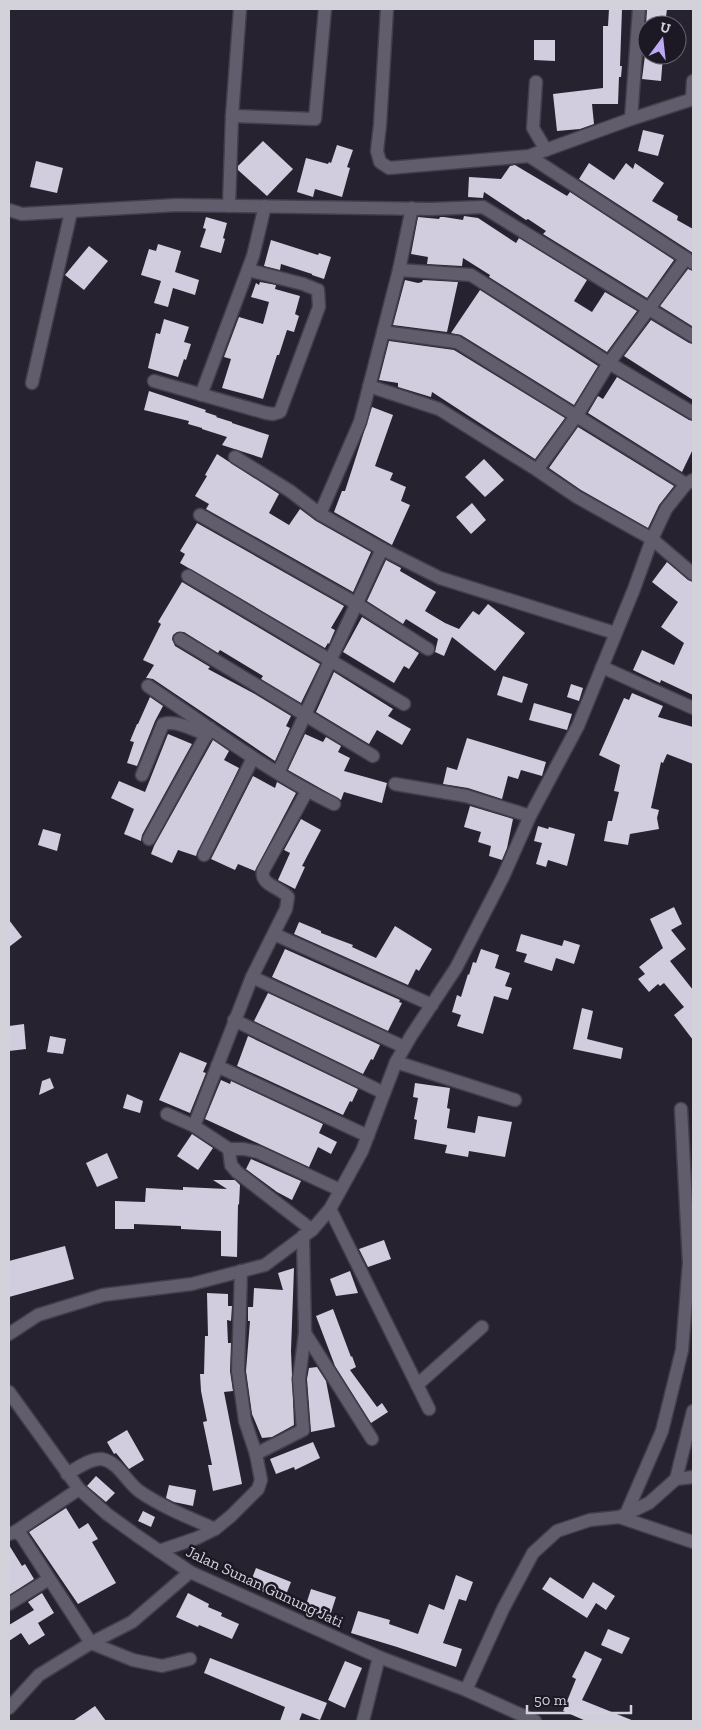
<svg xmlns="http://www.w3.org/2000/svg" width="702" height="1730" font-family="'Zilla Slab',serif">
	<rect width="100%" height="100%" fill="#26222f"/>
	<g fill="#d1ccde">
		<path d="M609,9H622L620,66H622L621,77H619L618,104H592L594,124L580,129L557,131L553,94L603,88V26H608Z"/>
		<path d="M647,9H667L665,25H646Z"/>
		<path d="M534,40H555V61L534,60Z"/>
		<path d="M645,55H663L661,81L642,79Z"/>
		<path d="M643,130L664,135L658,156L638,151Z"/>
		<path d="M263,141L293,169L267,196L238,170V166Z"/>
		<path d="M337,145L353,150L347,167L350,168L342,197L315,189L313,197L297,192L306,158L328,164L329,162L331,163Z"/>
		<path d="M36,161L63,168L57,193L30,187Z"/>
		<path d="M589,163L614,180L626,163L633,169L635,163L664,183L652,201L678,216L677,220L693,229V253L579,179Z"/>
		<path d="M515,165L567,196L570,192L674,260L647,298L543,234L546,231L528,219L526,220L484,192L483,198L468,197L469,177L501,179L510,166Z"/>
		<path d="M464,216L478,218L516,243L519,238L587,280L574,301L592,312L605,292L637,311L607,352L489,277L490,275L463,258L462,266L427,264L428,257L411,254L418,217L439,219L440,217H444L463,220Z"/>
		<path d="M206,217L227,223L223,238L225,239L221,253L200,247L206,229L203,228Z"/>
		<path d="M271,240L318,255L319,253L331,257L324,279L312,275V274L281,264L280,270L264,266Z"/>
		<path d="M158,244L181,251L175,272L199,280L195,295L173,288L168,307L154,303L161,281L141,275L149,249L156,251Z"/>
		<path d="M89,246L108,261L84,290L65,275Z"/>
		<path d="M688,269L693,271V323L692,326L660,306Z"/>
		<path d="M405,280L418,283L422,282L423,280L458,282L447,332L393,325Z"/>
		<path d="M260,282L276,285L275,289L300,296L295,314L299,316L294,332L287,330L279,355H277L263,399L222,388L231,359L224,357L239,317L263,324L269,302L251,297L256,283L259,285Z"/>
		<path d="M480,290L598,366L574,405L461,335L451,333Z"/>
		<path d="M164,319L189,327L184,342L191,344L186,360L184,359L178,377L148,368L156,333L160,334Z"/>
		<path d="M651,320L689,343L693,344V400L624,356Z"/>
		<path d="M389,341L454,350L565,418L535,459L432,392L431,397L398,387V383L379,380Z"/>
		<path d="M617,377L689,420L693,421V449L682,472L588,413L598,396L603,399Z"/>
		<path d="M149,391L206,410L205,412L217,416L216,417L232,422V423L269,435L262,458L222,445L227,437L202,429V428L188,424L189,421L144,410Z"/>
		<path d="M372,407L393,415L375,466L393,473L390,480L406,487L401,501L410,505L392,545L334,512L342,491H345Z"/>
		<path d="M578,427L674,486L659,505L648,528L581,490L549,468Z"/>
		<path d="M217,454L279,494L269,513L289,525L300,509L316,521L371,552L353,592L206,509L209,504L195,496L207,476L205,475Z"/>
		<path d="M484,459L504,480L485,497L465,477Z"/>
		<path d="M472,503L486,520L471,534L456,517Z"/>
		<path d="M197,523L344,606L331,628L335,630L329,644L328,643L325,648L180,563L185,554L180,551Z"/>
		<path d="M386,560L401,568L400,571L436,592L425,611L445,623L459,629L473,611L479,615L488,604L525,633L495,671L452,637L444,656L435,652L438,639L406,619L403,624L367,601Z"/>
		<path d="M667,562L688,580L693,582V695L661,680L660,683L633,670L642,650L674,665L684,643L661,627L678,602L652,582Z"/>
		<path d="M182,582L320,664L301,703L261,679L263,676L220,650L218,653L184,632H177L173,635L172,639L175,646L210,667L208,669L253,693L291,716L286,726L290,728L275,761L153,679L146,678L154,665L143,660L161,624L158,622Z"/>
		<path d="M362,617L419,653L409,669L404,666L394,683L343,652Z"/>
		<path d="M334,672L393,709L388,716L411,729L402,745L377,730L369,744L316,712Z"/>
		<path d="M503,676L528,684L522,703L497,695Z"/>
		<path d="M571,684L583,688L579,701L567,697Z"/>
		<path d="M632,693L663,706L658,717L693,727V764L667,754L663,763L661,762L651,808L659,810L657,818L659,829L630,834L628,845L604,841L608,821H612L619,792L614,791L620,765L599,755L624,698L629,700Z"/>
		<path d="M150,697L163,706L155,721L137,766L127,763L134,742L130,741L137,724H138Z"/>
		<path d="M534,703L572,714L567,730L529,720Z"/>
		<path d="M168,734L192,744L142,835L141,841L124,834L134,809L111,798L119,781L145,792Z"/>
		<path d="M305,734L323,742L326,737L341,746L338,752L350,758L344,771L387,783L382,803L344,792L341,800L288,770Z"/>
		<path d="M467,738L546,762L542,776L521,770L518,779L508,776L502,799L468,788L443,784L447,767L457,770Z"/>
		<path d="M213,740L229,751L224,760L239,768L196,856L178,850L172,863L151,854L154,846Z"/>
		<path d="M253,776L275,788L277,782L296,793L255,871L238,864L235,870L211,859Z"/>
		<path d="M470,806L513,819L507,848L502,860L489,856L491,846L478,842L481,832L464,827Z"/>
		<path d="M301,819L321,830L302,866L305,867L295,889L278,880L290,853L284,850Z"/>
		<path d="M538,826L548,829L549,827L575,834L567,866L548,860L546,867L536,864L542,843L534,841Z"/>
		<path d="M43,829L61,834L57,851L38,845Z"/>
		<path d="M674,907L682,924L671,930L686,949L670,961L693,990V1040L674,1015L684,1007L664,983L660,986L658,984L649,992L638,979L645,974L639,967L663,948L650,919Z"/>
		<path d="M9,920L22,937L9,947Z"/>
		<path d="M299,922L321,931V933L353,945L352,947L376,958L395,926L432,949L419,971L416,969L408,985L294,934Z"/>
		<path d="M521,934L562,946L564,940L580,945L574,964L556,958L552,971L524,962L527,954L516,951Z"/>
		<path d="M285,949L400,1000L399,1002L402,1003L388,1031L272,977Z"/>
		<path d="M481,949L499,955L495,968L510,973L505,986L512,988L508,1000L494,996L483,1034L457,1026L461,1015L452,1012L457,995L461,997L468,974L469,975L473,962L476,963Z"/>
		<path d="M268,993L380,1045L373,1060L371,1059L363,1074L254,1021Z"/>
		<path d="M582,1008L593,1011L587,1039L623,1048L621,1059L573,1049Z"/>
		<path d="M24,1024L26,1049L9,1051V1026Z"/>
		<path d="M50,1036L66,1039L63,1054L47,1052Z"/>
		<path d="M248,1036L358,1089L352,1102L350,1101L343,1115L237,1066Z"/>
		<path d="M180,1052L207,1063L203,1072L206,1073L190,1113L159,1100Z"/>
		<path d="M50,1078L54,1088L39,1095L42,1081Z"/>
		<path d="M221,1080L230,1084L231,1081L323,1124L319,1133L337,1142L331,1154L318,1147L309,1167L205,1119Z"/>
		<path d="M415,1083L450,1088L447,1108L450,1109L447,1128L475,1133L478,1116L512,1122L505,1157L469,1151L468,1157L445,1153L447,1145L414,1139L417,1120L414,1119L418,1098L413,1097Z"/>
		<path d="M127,1094L143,1101L140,1113L123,1108Z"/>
		<path d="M192,1134L213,1148L198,1170L177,1156Z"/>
		<path d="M107,1153L118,1178L97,1187L86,1163Z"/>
		<path d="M251,1159L301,1181L292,1200L277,1192L246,1169Z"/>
		<path d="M213,1180H235L240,1185L239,1205L238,1204L237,1257L221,1256V1231L181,1229V1226L134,1224V1229H115V1201L145,1202L146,1188L183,1190V1187L227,1189Z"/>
		<path d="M384,1240L391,1259L368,1267L359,1249Z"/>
		<path d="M65,1246L74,1279L9,1297V1261Z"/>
		<path d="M294,1268L291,1351L294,1425L272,1437L262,1438L252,1414L246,1371L250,1321H248V1307H253L254,1288L283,1290L278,1273Z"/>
		<path d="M350,1271L358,1293L336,1296L330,1279Z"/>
		<path d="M207,1293L228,1294V1306H232L231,1321L227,1320L228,1343H231L230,1371L233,1391L224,1392L242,1484L213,1491L208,1465H212L203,1422L207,1421L201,1391L200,1374H204L205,1336H208Z"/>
		<path d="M333,1309L351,1357L352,1356L356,1367L350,1370L377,1407L382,1403L388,1412L371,1423L335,1366L316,1316Z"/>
		<path d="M317,1367L326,1381L335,1427L311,1432L307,1379L309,1368Z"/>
		<path d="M127,1430L144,1460L129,1469L116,1453L114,1454L107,1442Z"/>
		<path d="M313,1442L320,1458L295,1470L294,1467L276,1474L270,1459Z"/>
		<path d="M96,1476L115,1493L106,1502L87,1486Z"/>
		<path d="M169,1485L196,1490L193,1506L174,1502L166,1498Z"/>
		<path d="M66,1508L79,1529L88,1523L98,1539L92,1542L116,1583L78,1604L29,1532Z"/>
		<path d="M143,1511L155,1517L151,1527L138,1521Z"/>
		<path d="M9,1545L22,1566L25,1564L34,1579L9,1595Z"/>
		<path d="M256,1568L291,1582L284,1600L249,1586Z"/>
		<path d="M456,1575L473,1582L466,1601L459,1599L443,1643L462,1649L456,1667L397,1647L351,1633L358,1611L390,1620L389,1624L418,1634L429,1604L444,1610Z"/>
		<path d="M550,1577L583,1599L593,1582L615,1596L606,1610L596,1603L587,1618L542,1589Z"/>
		<path d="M311,1589L336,1597L329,1619L304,1611Z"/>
		<path d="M42,1593L54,1613L38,1623L45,1635L29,1645L21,1633L9,1641V1625L34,1610L28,1602Z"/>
		<path d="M188,1593L209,1604L208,1607L222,1613L221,1616L239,1624L232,1639L199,1625L198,1627L176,1617Z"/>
		<path d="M608,1629L630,1638L622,1654L601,1645Z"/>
		<path d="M585,1651L602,1659L582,1700L634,1721H586L563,1711L576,1679L572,1677Z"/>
		<path d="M210,1658L327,1703L320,1720L302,1713L299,1721H280L285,1707L204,1673Z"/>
		<path d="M345,1661L362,1668L345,1708L328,1700Z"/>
		<path d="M95,1706L106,1721H73Z"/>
	</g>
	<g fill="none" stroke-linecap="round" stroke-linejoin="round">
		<g stroke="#423e4a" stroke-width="15">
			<g id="minor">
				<path d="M387,9L380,125L377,151L380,162L389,168L529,156L631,119L693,99"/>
				<path d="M536,82L533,128L546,150"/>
				<path d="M692,100L693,81"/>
				<path d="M232,116L315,119L325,9"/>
				<path d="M631,119L639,9"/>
				<path d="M529,156L693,263"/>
				<path d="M229,206L232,116L240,9"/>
				<path d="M9,210L22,214L177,205L430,209L483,207L693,336"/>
				<path d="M399,270L471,275L609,363L693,413"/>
				<path d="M383,332L457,342L686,484"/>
				<path d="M154,381L266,413L273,414L280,412L319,307L318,290L303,284L248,270"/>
				<path d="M32,383L71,212"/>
				<path d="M369,386L439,409L537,470L577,497L652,539L693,574"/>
				<path d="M201,395L253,256L265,206"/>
				<path d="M235,457L290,491L320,514L382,549L440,578L615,633"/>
				<path d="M537,470L577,415L609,363L686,258"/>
				<path d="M320,514L360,422L399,270L412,208"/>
				<path d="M200,515L357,604L428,649"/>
				<path d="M188,576L404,704"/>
				<path d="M180,639L373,756"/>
				<path d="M602,667L693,708"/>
				<path d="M148,686C209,727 268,772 334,804"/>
				<path d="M278,773L382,549"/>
				<path d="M142,775L163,724C177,720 194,730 207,735"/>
				<path d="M395,784L466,796L530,816"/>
				<path d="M149,839L210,728"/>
				<path d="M204,855L253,758"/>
				<path d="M274,934L432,1005"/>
				<path d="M252,977L404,1047"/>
				<path d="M234,1020L384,1093"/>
				<path d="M396,1062L515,1100"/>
				<path d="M217,1066L368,1136"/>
				<path d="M167,1114L194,1126L229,1149H244L258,1152L340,1190"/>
				<path d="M194,1126L252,977L286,909L288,897C280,887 260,885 263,871L307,791"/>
				<path d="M229,1149L231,1165L237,1172L312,1230"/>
				<path d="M330,1209L429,1409"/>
				<path d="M305,1333L372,1439"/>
				<path d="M9,1334L38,1315L103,1295L192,1284L265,1265L312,1230L330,1209L362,1151L396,1062L411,1036L456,968L503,877L530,816L578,726L634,589L652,539L666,509L686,484L693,480"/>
				<path d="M417,1385L482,1327"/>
				<path d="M9,1392L79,1489L107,1514L136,1535L190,1572L379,1657L466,1690L535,1721"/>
				<path d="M256,1454L303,1430L299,1379L305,1333L303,1236"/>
				<path d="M67,1474C76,1469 90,1458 102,1459C118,1462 126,1481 139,1491C162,1507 190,1518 215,1529"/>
				<path d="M676,1479L693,1477"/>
				<path d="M626,1514L662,1431L682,1350L689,1263L681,1109"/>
				<path d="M619,1517L693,1542"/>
				<path d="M15,1532L79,1489"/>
				<path d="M9,1534L15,1532L21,1535L91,1643L133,1660L162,1666L190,1659"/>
				<path d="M159,1551L197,1538L215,1529L231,1516L258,1489L261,1480L256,1454L245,1421L238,1371L241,1271"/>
				<path d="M9,1604L49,1579"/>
				<path d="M466,1690L503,1609L533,1553L557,1531L590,1520L619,1517L626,1514L649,1503L676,1479L693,1411"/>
				<path d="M9,1708L39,1675L91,1643L132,1622L190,1572"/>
				<path d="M363,1721L379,1657"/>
			</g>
		</g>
		<use href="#minor" stroke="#615d6c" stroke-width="12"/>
	</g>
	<g text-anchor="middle" stroke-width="5" stroke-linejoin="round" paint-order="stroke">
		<g font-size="16" fill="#d3d1da" stroke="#1c1925">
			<text transform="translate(265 1586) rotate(25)" y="6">Jalan Sunan Gunung Jati</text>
		</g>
	</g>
	<rect width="702" height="1730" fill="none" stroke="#d3d1da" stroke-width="20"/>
	<g transform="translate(662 40) rotate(15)"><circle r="24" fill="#1c1925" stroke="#65636d"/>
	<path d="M0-4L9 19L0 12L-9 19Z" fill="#bea9f4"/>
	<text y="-8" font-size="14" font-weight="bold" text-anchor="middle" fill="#d3d1da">U</text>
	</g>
	<path d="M527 1705v8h104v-8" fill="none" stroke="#d3d1da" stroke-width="2.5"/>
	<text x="534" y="1705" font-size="15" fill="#d3d1da" stroke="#1c1925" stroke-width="4" paint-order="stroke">50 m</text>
</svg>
